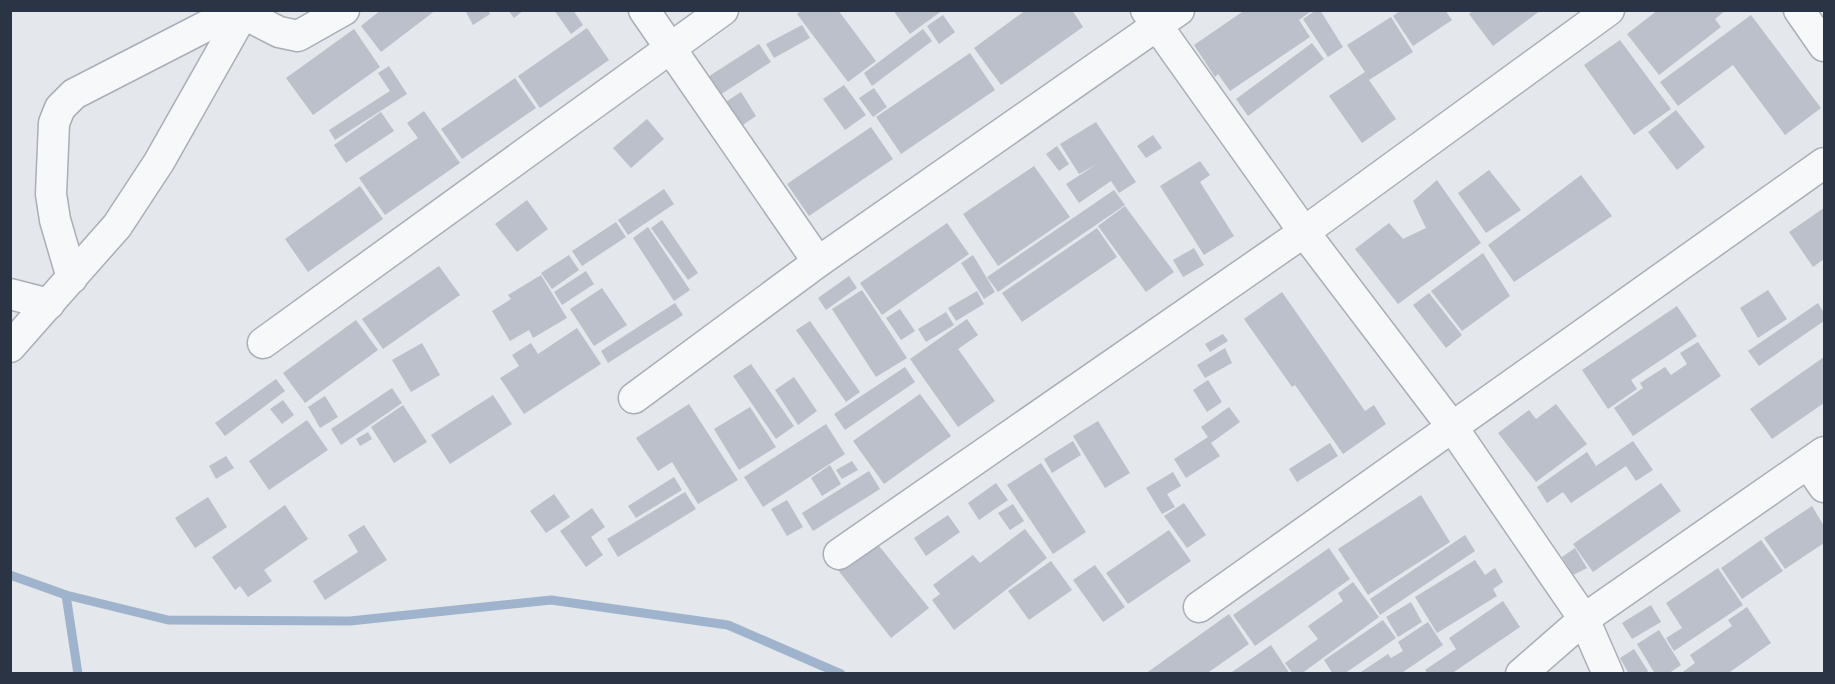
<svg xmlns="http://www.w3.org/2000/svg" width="1835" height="684" font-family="'DejaVu Sans',sans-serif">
	<rect width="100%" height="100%" fill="#e4e7ec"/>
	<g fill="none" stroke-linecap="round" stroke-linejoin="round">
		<g stroke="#9fb4cc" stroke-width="9">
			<path d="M10,575L66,595L168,620L350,621L551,600L728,625L841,674"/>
			<path d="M66,595L78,674"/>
		</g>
	</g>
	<g fill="#bbc0ca">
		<path d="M381,10H436L381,52L361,26Z"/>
		<path d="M465,10H488L490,14L473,25Z"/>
		<path d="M508,10H524L514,18Z"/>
		<path d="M554,10H573L583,25L571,34Z"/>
		<path d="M802,10H838L876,61L848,82L797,14Z"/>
		<path d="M893,10H943L910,34Z"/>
		<path d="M1026,10H1072L1083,27L1001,85L974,48Z"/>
		<path d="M1245,10H1309L1310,12L1299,20L1310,37L1230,91L1218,74L1215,77L1194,45Z"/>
		<path d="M1316,10H1320L1343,47L1328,57L1303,19Z"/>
		<path d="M1401,10H1445L1452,20L1413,46L1393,16Z"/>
		<path d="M1474,10H1541L1493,46L1469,14Z"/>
		<path d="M1658,10H1726L1715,19L1721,27L1659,75L1627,34Z"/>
		<path d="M943,15L955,32L939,44L927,26Z"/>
		<path d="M1751,15L1821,108L1785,135L1733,65L1678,106L1660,82Z"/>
		<path d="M1391,17L1413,52L1369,80L1396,119L1362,143L1329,96L1365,72L1347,45Z"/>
		<path d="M802,25L810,38L774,58L766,44Z"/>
		<path d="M587,28L609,60L540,108L518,76Z"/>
		<path d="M354,29L380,67L313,115L286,78Z"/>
		<path d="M923,29L932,41L872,86L864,73Z"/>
		<path d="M1620,40L1671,109L1634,135L1584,65Z"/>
		<path d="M1312,43L1324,59L1248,116L1236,99Z"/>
		<path d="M759,44L771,62L709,102L697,84Z"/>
		<path d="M970,53L995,90L901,154L876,117Z"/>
		<path d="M389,66L407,94L335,140L329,130L390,91L378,73Z"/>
		<path d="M515,78L536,108L462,159L441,129Z"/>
		<path d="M844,85L866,115L845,130L823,99Z"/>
		<path d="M874,88L887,107L873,117L859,98Z"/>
		<path d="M741,92L756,116L734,131L718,107Z"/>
		<path d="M1676,110L1705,147L1677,170L1648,132Z"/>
		<path d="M424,111L460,163L385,215L359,178L418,138L407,123Z"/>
		<path d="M381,112L394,131L346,163L334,145Z"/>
		<path d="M647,119L664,139L631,168L613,148Z"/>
		<path d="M1096,122L1136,182L1119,193L1111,181L1079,203L1066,184L1097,164L1079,174L1060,144Z"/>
		<path d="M871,127L893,159L809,216L787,184Z"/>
		<path d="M1153,135L1162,148L1146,158L1137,146Z"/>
		<path d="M1057,146L1069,164L1059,171L1046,154Z"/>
		<path d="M1200,161L1210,175L1200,182L1234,236L1204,255L1160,186Z"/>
		<path d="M1034,166L1070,217L998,266L963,214Z"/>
		<path d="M1489,170L1521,210L1486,233L1458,193Z"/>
		<path d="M1581,175L1612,216L1514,282L1488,245Z"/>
		<path d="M1437,180L1481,243L1398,304L1355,249L1389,223L1403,239L1426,228L1413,201Z"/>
		<path d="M360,186L383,219L308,272L285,239Z"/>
		<path d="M664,189L674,204L628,235L618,220Z"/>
		<path d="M1114,190L1125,205L998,292L987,277Z"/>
		<path d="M527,200L548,229L517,252L495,224Z"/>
		<path d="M1125,206L1174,272L1146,292L1098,226Z"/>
		<path d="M1824,208V259L1813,267L1789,232Z"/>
		<path d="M662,220L698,273L688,280L651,228Z"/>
		<path d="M616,222L626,237L582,266L572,251Z"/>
		<path d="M947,223L969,254L882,315L860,283Z"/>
		<path d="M648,227L690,290L674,301L633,238Z"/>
		<path d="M1097,228L1117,257L1022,322L1002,293Z"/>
		<path d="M1194,248L1204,265L1183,277L1173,260Z"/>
		<path d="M1483,253L1510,296L1462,331L1431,291Z"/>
		<path d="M569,255L579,270L552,289L541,273Z"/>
		<path d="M973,255L995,292L984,299L961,263Z"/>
		<path d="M439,266L460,295L383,349L362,319Z"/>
		<path d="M586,271L594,284L562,305L554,292Z"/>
		<path d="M541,275L567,318L533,338L529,330L510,341L492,311L511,299L508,295Z"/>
		<path d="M849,276L857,288L826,310L818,298Z"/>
		<path d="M602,288L627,325L594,346L570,309Z"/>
		<path d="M862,290L907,358L876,377L832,309Z"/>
		<path d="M1768,290L1787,319L1758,338L1740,308Z"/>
		<path d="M977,291L984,304L956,321L948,308Z"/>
		<path d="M1282,292L1365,411L1374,405L1386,424L1343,454L1295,385L1292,387L1244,319Z"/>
		<path d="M1429,293L1462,335L1446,348L1413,305Z"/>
		<path d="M675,303L683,315L608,363L601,351Z"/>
		<path d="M1818,303L1824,313V321L1759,366L1748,351Z"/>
		<path d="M1677,306L1697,336L1631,380L1637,389L1608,409L1582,370Z"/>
		<path d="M900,309L915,331L901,340L886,318Z"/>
		<path d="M946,312L954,325L926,342L918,329Z"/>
		<path d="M967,319L978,335L958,349L995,401L958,427L910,359Z"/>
		<path d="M356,320L378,350L305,403L283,373Z"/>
		<path d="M810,321L860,392L846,402L796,330Z"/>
		<path d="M577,328L601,364L524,414L500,378L519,366L512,355L531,343L538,354Z"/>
		<path d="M1223,334L1228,341L1210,352L1205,344Z"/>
		<path d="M1698,342L1721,376L1633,436L1614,408L1643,388L1640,383L1665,367L1671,375L1687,364L1680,353Z"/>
		<path d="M422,343L440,375L411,392L392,360Z"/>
		<path d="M1225,348L1232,363L1205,378L1197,365Z"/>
		<path d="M1824,357V403L1772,439L1750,409Z"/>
		<path d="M751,364L794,426L776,439L733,376Z"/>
		<path d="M905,367L915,382L845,430L834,414Z"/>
		<path d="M794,377L817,411L798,425L775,390Z"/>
		<path d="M276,379L285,391L225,436L215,423Z"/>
		<path d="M1208,380L1222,402L1207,412L1193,390Z"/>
		<path d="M392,388L402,403L341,445L331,429Z"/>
		<path d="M920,394L951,436L884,484L853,441Z"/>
		<path d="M493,395L512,424L450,464L431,435Z"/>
		<path d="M325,396L338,417L320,428L308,407Z"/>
		<path d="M283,400L294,415L282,424L270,409Z"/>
		<path d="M689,404L738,480L698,504L672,462L658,471L636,438Z"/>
		<path d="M1556,404L1587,444L1536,482L1498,433L1529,410L1536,419Z"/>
		<path d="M403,405L427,442L394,463L371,427Z"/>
		<path d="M750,407L776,447L739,470L714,429Z"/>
		<path d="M1229,407L1240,422L1211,443L1220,456L1186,478L1174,459L1208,437L1201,427Z"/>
		<path d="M307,420L328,450L269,490L249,461Z"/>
		<path d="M1098,421L1130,473L1105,488L1073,436Z"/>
		<path d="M826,424L845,454L763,507L744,477Z"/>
		<path d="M368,432L372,439L360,446L356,439Z"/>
		<path d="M1073,441L1081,455L1052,473L1044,459Z"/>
		<path d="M1633,441L1653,470L1636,481L1626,466L1571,503L1563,492L1547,503L1537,487L1587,452L1596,466Z"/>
		<path d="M1330,443L1338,456L1297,482L1289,469Z"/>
		<path d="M226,456L234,468L216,479L209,466Z"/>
		<path d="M852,461L858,470L842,479L836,470Z"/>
		<path d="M1041,463L1086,532L1053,554L1007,485Z"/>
		<path d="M830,465L841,484L822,496L811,478Z"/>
		<path d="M869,471L880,489L813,531L802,513Z"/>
		<path d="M1173,472L1181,486L1167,494L1175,507L1162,514L1146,488Z"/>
		<path d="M674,477L682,490L636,518L628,506Z"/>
		<path d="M996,483L1008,500L979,520L968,503Z"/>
		<path d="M1661,483L1681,511L1593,572L1573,544Z"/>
		<path d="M685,492L696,509L618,557L607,539Z"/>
		<path d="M554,494L570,517L546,533L530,511Z"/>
		<path d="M1421,495L1450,542L1368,595L1338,549Z"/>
		<path d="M208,497L227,527L195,548L175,518Z"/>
		<path d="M787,500L803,527L787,536L771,509Z"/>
		<path d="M1184,503L1206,535L1187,548L1164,516Z"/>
		<path d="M1013,504L1024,521L1010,530L998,513Z"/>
		<path d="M285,505L308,539L264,570L272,581L248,597L240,586L235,590L212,557Z"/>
		<path d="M1812,506L1824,526V543L1785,569L1764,538Z"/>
		<path d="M592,508L605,527L591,537L603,555L586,567L560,531Z"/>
		<path d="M948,515L960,532L926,556L914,538Z"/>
		<path d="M364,525L387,560L325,600L313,581L358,552L348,535Z"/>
		<path d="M1025,529L1047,558L954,630L932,600L940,594L933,585L973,555L980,563Z"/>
		<path d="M1169,530L1191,561L1128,604L1106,573Z"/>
		<path d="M1465,535L1475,551L1380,615L1370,599Z"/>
		<path d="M1761,540L1783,571L1742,599L1721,568Z"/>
		<path d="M875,541L929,608L891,638L838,570Z"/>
		<path d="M1329,548L1350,579L1255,646L1233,615Z"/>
		<path d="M1575,548L1587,568L1573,575L1562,557Z"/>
		<path d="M1475,560L1485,575L1495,568L1503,582L1493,589L1497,596L1437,633L1415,597Z"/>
		<path d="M1051,561L1072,590L1029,620L1008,591Z"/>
		<path d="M1095,565L1125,607L1103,622L1073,580Z"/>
		<path d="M1718,568L1743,605L1674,651L1666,638L1682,628L1666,603Z"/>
		<path d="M1353,582L1379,617L1301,674H1293L1285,663L1318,639L1308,626L1343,601L1338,593Z"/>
		<path d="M1503,601L1520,627L1451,674H1428L1425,670L1456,649L1449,638Z"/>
		<path d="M1411,602L1422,622L1398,637L1386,617Z"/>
		<path d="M1651,605L1661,622L1632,639L1622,623Z"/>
		<path d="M1747,607L1771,643L1727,674H1680L1695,663L1690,655L1732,626L1728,620Z"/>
		<path d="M1229,614L1249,644L1206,674H1145Z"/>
		<path d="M1383,620L1396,638L1344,674H1333L1324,660Z"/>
		<path d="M1428,622L1443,645L1400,674H1358L1388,654L1391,658L1403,651L1398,642Z"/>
		<path d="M1659,630L1681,665L1668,674H1655L1637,644Z"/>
		<path d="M1271,645L1290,674H1229Z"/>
		<path d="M1634,649L1648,671L1645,674H1629L1620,658Z"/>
	</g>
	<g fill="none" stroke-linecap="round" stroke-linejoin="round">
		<g stroke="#a9aeb7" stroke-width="33">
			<g id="street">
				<path d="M644,10L818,262"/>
				<path d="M1146,10L1304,232L1453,428L1584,619L1608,674"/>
				<path d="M1799,10L1824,46"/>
				<path d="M72,278L55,220L51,194L54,123L60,108L74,94L220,19L244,14L279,32L298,36L344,10"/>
				<path d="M10,294L49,304"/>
				<path d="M263,343L723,10"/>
				<path d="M10,347L117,226L159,162L245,10"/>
				<path d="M634,398L818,262L1179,10"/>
				<path d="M1808,464L1824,487"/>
				<path d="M839,554L1304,232L1609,10"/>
				<path d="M1199,607L1824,163"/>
				<path d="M1521,674L1584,619L1824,452"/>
			</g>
		</g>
		<use href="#street" stroke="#f7f8fa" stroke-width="30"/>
	</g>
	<rect width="1835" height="684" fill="none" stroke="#2b3445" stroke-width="24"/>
</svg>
